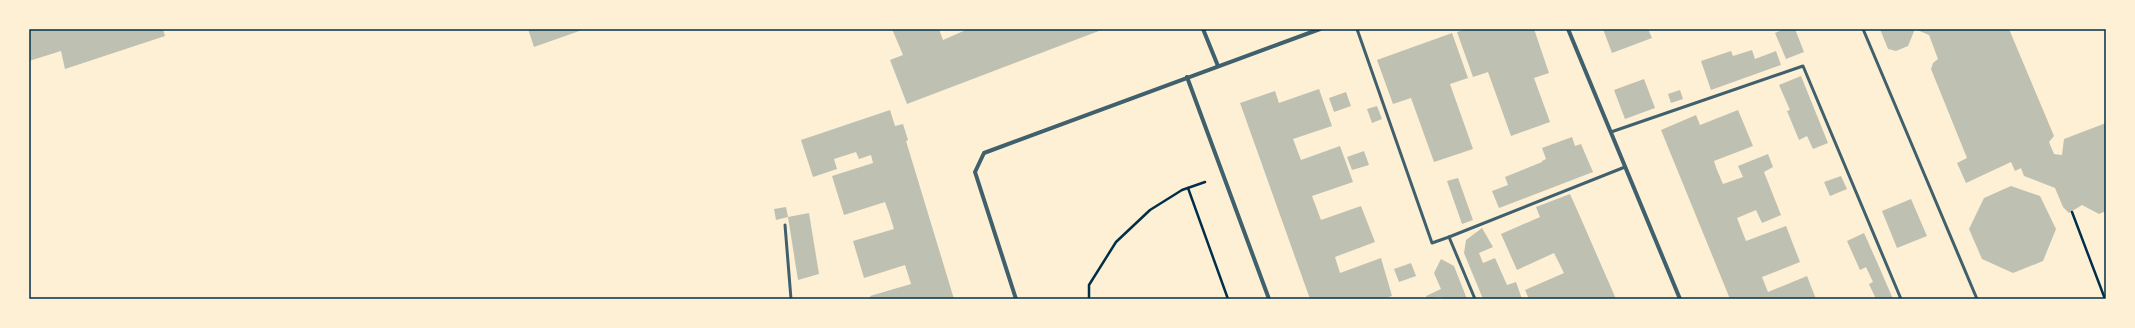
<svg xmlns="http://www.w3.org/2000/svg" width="2135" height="328" font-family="'Noto Sans',sans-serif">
	<rect width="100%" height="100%" fill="#fdf0d5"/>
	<g fill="#bec0b2">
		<path d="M29,29H163L165,36L65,69L61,51L29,61Z"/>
		<path d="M528,29H585L534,47Z"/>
		<path d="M892,29H939L943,40L968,29H1104L907,104L890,60L903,55Z"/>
		<path d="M1467,29H1534L1549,73L1534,78L1550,122L1511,136L1488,72L1473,77L1457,32Z"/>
		<path d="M1603,29H1648L1652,38L1612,53Z"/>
		<path d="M1784,29H1795L1804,52L1786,59L1775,33Z"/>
		<path d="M1880,29H2009L2054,136L2049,142L2054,154L2062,155L2064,139L2106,123V211L2099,214L2082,205L2069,213L2063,207L2055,188L2024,176L2021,168L2015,171L2011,162L1966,183L1957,163L1967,158L1931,69L1933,63L1938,59L1929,35L1915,29L1908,46L1896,51L1888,49Z"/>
		<path d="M1452,33L1468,78L1450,84L1473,149L1434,162L1411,98L1393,104L1377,60Z"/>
		<path d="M1752,50L1755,59L1776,51L1781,65L1711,90L1701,61L1731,51L1733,56Z"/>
		<path d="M1801,76L1828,143L1813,149L1807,136L1799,140L1787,111L1790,110L1779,85Z"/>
		<path d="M1644,79L1655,108L1625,119L1614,90Z"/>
		<path d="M1319,89L1332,126L1293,139L1301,160L1340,146L1353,182L1312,196L1321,220L1361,206L1375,242L1335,257L1340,273L1381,258L1392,296L1383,299H1310L1240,103L1275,91L1279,103Z"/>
		<path d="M1680,90L1683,99L1671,103L1668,94Z"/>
		<path d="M1346,92L1351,106L1334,112L1329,98Z"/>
		<path d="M1377,106L1382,119L1372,123L1367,109Z"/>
		<path d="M890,110L895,126L903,124L908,140L906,141L954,299H871L870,296L911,284L905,265L864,278L853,241L894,229L889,213L885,202L844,215L832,176L873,163L871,155L859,159L856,152L834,159L837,169L813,177L801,140Z"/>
		<path d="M1738,110L1753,146L1714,161L1717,170L1723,184L1743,177L1738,166L1768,154L1773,167L1764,172L1781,215L1762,223L1756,210L1737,218L1746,241L1786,226L1800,262L1762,277L1768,292L1807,276L1816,299H1730L1661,130L1696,115L1700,125Z"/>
		<path d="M1572,137L1575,146L1581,144L1593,172L1499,208L1492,191L1508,185L1505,177L1542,162V161L1546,159L1542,148Z"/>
		<path d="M1364,151L1369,165L1352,170L1347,157Z"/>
		<path d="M1841,176L1847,189L1830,196L1824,182Z"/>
		<path d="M1458,178L1473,220L1462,224L1447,181Z"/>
		<path d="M2011,186L2040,196L2056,229L2043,261L2013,273L1982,259L1969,229L1984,198Z"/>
		<path d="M1570,194L1582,221L1616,299H1529L1525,290L1564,273L1554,253L1517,270L1501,234L1540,217L1536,207Z"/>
		<path d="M1911,199L1927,236L1897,248L1882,211Z"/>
		<path d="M786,207L788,217L776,220L774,209Z"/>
		<path d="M809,213L819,274L798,280L788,217Z"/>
		<path d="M1482,228L1493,247L1479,253L1483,263L1495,258L1507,285L1516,282L1522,299H1483L1464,253L1466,240Z"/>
		<path d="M1864,233L1877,262L1893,299H1876L1869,284L1873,282L1866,267L1860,270L1847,241Z"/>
		<path d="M1441,259L1454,266L1467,299H1442L1441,297L1427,299L1426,296L1441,289L1434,273Z"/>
		<path d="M1411,263L1416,276L1399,282L1394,269Z"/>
	</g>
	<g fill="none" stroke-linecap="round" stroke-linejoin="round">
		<g stroke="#003049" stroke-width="2.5">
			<path d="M1188,188L1228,299"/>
			<path d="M2072,212L2105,299"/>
			<path d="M1089,299V285L1116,242L1150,210L1182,190L1205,182"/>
		</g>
		<g stroke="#3f606c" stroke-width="3">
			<path d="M1357,29L1432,243L1449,237"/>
			<path d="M1863,29L1977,299"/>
			<path d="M1611,132L1803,66L1901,299"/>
			<path d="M785,225L791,299"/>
			<path d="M1475,299L1449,237L1625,167"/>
		</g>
		<g stroke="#3f606c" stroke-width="4">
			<path d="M1203,29L1218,66"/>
			<path d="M1568,29L1680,299"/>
			<path d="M1187,77L1269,299"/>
			<path d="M1016,299L975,172L984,153L1320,29"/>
		</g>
	</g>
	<rect width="2135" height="328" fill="none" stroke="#fdf0d5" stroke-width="60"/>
	<rect x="30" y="30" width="2075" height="268" fill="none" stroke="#003049" stroke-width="1.5"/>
</svg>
